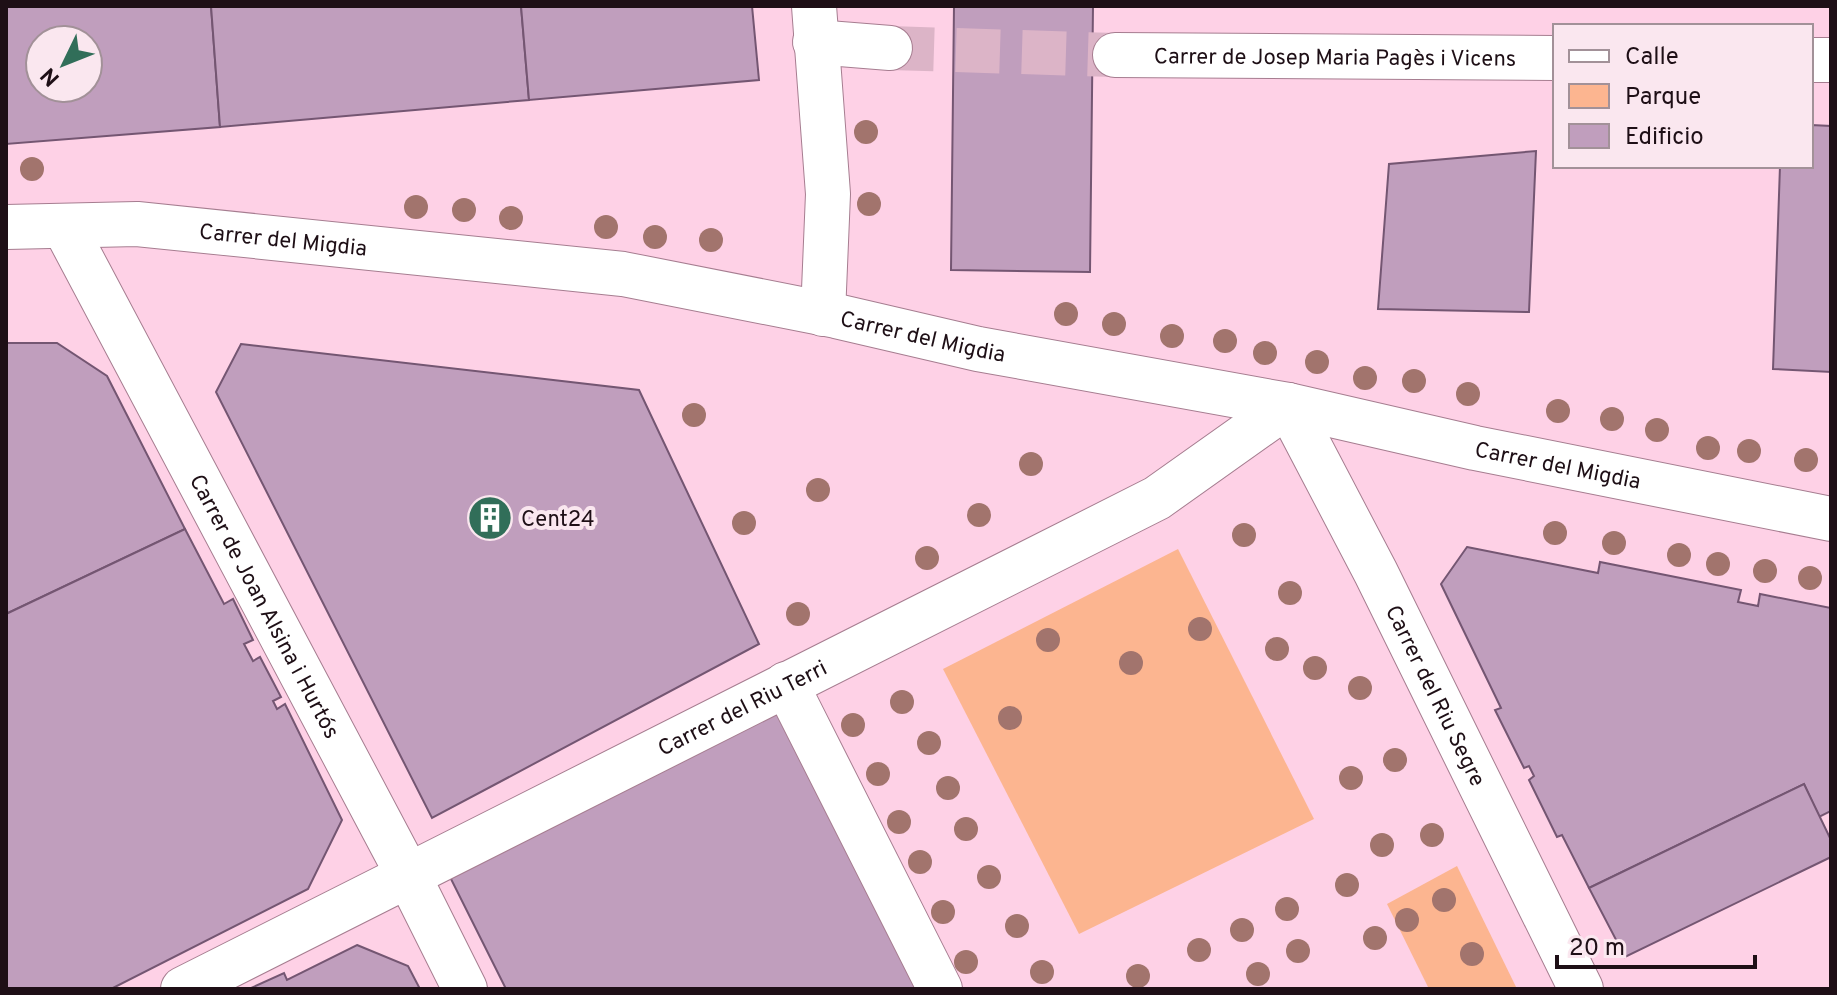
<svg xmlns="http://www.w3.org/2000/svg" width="1837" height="995" font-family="Overpass,sans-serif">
	<rect width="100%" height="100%" fill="#fed1e6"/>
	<g fill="#fcb590">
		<path d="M1178,549L1314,819L1079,934L943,669Z"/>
		<path d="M1457,866L1517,989H1429L1387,904Z"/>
	</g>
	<g fill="#c09ebd" stroke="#745672" stroke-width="2" fill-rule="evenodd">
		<path d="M6,6H211L220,127L6,144ZM40,40H88V88H40Z"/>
		<path d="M211,6H521L529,100L220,127Z"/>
		<path d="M521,6H752L759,80L529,100Z"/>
		<path d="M954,6H1093L1090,272L951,270Z"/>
		<path d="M1811,125L1831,126V372L1773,369L1780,166H1811Z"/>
		<path d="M1536,151L1529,312L1378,309L1389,164Z"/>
		<path d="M6,343H57L107,376L185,529L6,614Z"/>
		<path d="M241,344L639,390L759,644L432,818L216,392Z"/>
		<path d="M185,529L224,604L233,599L253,640L244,644L253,661L260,657L281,697L273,701L277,709L285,704L342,820L308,889L111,989H6V614Z"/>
		<path d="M1467,547L1598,573L1600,562L1741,590L1738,602L1758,606L1760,594L1831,608V811L1819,817L1804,784L1589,888L1562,835L1557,837L1529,780L1534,776L1529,766L1524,768L1495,710L1501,708L1441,584Z"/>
		<path d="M785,707L923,989H506L449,875Z"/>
		<path d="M1804,784L1831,840V857L1625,957L1589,888Z"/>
		<path d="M357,945L408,966L420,989H249L284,973L287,980Z"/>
	</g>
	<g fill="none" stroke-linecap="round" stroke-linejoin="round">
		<path stroke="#dcb4c7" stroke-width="44" stroke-dasharray="44 22" stroke-linecap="butt" d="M890,48L1115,55"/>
		<g stroke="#a67d90" stroke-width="46">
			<g id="minor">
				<path d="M814,6L828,194L823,314"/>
				<path d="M815,42L890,48"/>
				<path id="s1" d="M1115,55L1555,58"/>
				<path d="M1811,60H1831"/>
				<path id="s2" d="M64,226L408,875L465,989"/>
				<path id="s3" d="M6,227L137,224L623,274L836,316L978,349L1288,405L1475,448L1831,519"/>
				<path id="s4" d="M1288,405L1376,573L1581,989"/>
				<path d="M786,684L940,989"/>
				<path id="s5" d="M183,989L1157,498L1288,405"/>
			</g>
		</g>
		<use href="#minor" stroke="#fff" stroke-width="44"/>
	</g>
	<g fill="#a2746d">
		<circle cx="866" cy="132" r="12"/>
		<circle cx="32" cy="169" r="12"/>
		<circle cx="869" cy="204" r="12"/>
		<circle cx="416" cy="207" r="12"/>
		<circle cx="464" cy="210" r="12"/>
		<circle cx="511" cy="218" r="12"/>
		<circle cx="606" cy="227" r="12"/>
		<circle cx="655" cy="237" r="12"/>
		<circle cx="711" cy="240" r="12"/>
		<circle cx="1066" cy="314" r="12"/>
		<circle cx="1114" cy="324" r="12"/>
		<circle cx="1172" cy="336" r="12"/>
		<circle cx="1225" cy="341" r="12"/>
		<circle cx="1265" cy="353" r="12"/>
		<circle cx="1317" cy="362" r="12"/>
		<circle cx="1365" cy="378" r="12"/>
		<circle cx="1414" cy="381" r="12"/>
		<circle cx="1468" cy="394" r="12"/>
		<circle cx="1558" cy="411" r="12"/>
		<circle cx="694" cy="415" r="12"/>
		<circle cx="1612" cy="419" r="12"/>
		<circle cx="1657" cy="430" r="12"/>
		<circle cx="1708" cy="448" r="12"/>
		<circle cx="1749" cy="451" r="12"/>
		<circle cx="1806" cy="460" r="12"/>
		<circle cx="1031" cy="464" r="12"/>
		<circle cx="818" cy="490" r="12"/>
		<circle cx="979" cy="515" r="12"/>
		<circle cx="744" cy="523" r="12"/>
		<circle cx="1555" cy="533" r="12"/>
		<circle cx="1244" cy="535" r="12"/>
		<circle cx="1614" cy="543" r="12"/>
		<circle cx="1679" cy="555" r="12"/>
		<circle cx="927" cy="558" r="12"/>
		<circle cx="1718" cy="564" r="12"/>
		<circle cx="1765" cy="571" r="12"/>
		<circle cx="1810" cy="578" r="12"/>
		<circle cx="1290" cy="593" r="12"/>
		<circle cx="798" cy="614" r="12"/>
		<circle cx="1200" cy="629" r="12"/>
		<circle cx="1048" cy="640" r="12"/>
		<circle cx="1277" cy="649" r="12"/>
		<circle cx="1131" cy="663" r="12"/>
		<circle cx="1315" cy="668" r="12"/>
		<circle cx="1360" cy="688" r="12"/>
		<circle cx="902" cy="702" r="12"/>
		<circle cx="1010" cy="718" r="12"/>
		<circle cx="853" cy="725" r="12"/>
		<circle cx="929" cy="743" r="12"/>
		<circle cx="1395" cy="760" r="12"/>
		<circle cx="878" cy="774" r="12"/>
		<circle cx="1351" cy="778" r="12"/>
		<circle cx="948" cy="788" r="12"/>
		<circle cx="899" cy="822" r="12"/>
		<circle cx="966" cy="829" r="12"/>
		<circle cx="1432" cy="835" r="12"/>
		<circle cx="1382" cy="845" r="12"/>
		<circle cx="920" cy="862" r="12"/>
		<circle cx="989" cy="877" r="12"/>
		<circle cx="1347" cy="885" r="12"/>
		<circle cx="1444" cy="900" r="12"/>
		<circle cx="1287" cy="909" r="12"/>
		<circle cx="943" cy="912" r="12"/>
		<circle cx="1407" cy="920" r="12"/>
		<circle cx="1017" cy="926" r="12"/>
		<circle cx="1242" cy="930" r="12"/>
		<circle cx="1375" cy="938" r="12"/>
		<circle cx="1199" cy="950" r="12"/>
		<circle cx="1298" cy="951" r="12"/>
		<circle cx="1472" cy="954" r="12"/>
		<circle cx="966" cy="962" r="12"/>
		<circle cx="1042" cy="972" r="12"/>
		<circle cx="1258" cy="974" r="12"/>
		<circle cx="1138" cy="976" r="12"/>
	</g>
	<defs>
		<g id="building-disc" transform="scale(2.3)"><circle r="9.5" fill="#316e59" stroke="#fae7ef"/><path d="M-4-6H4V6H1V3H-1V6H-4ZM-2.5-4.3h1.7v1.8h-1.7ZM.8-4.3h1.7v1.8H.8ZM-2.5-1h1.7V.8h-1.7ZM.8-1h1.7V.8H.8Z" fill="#fff"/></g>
	</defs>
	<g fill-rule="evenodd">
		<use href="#building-disc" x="490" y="518"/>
	</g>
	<g text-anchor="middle" stroke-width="8" stroke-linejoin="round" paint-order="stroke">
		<g font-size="22" fill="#1e0f16" stroke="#fae7ef">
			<text dy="8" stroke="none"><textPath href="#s1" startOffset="220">Carrer de Josep Maria Pagès i Vicens</textPath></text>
			<text dy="8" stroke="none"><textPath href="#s3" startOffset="278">Carrer del Migdia</textPath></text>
			<text dy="8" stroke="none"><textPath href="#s3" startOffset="926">Carrer del Migdia</textPath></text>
			<text dy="8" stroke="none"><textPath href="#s3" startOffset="1574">Carrer del Migdia</textPath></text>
			<text dy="8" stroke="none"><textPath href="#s2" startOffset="430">Carrer de Joan Alsina i Hurtós</textPath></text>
			<text dy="8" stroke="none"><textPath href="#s4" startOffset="326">Carrer del Riu Segre</textPath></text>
			<text dy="8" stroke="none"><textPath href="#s5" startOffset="626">Carrer del Riu Terri</textPath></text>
		</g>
		<g font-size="22" fill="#1e0f16" stroke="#fae7ef" text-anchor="start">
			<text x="521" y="526">Cent24</text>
		</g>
	</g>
	<rect width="1837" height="995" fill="none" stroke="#1e0f16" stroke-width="16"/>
	<rect x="1553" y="24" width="260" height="144" fill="#fae7ef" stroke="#a29198" stroke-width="2"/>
	<rect x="1569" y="50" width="40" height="12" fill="#ffffff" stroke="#a29198" stroke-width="2"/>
	<text x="1625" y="64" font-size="24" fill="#1e0f16">Calle</text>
	<rect x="1569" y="84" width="40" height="24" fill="#fcb590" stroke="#a29198" stroke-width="2"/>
	<text x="1625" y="104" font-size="24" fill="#1e0f16">Parque</text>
	<rect x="1569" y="124" width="40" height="24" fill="#c09ebd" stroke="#a29198" stroke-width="2"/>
	<text x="1625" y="144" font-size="24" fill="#1e0f16">Edificio</text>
	<g transform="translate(64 64) rotate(227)"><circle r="38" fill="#fae7ef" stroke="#a29198" stroke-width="2"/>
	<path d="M0-6L14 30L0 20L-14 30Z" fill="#316e59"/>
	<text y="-12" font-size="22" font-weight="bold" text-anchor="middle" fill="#1e0f16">N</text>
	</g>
	<path d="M1557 955v12h198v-12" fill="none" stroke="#1e0f16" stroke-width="4"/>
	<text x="1569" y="955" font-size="24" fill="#1e0f16" stroke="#fae7ef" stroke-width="6" paint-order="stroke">20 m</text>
</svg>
